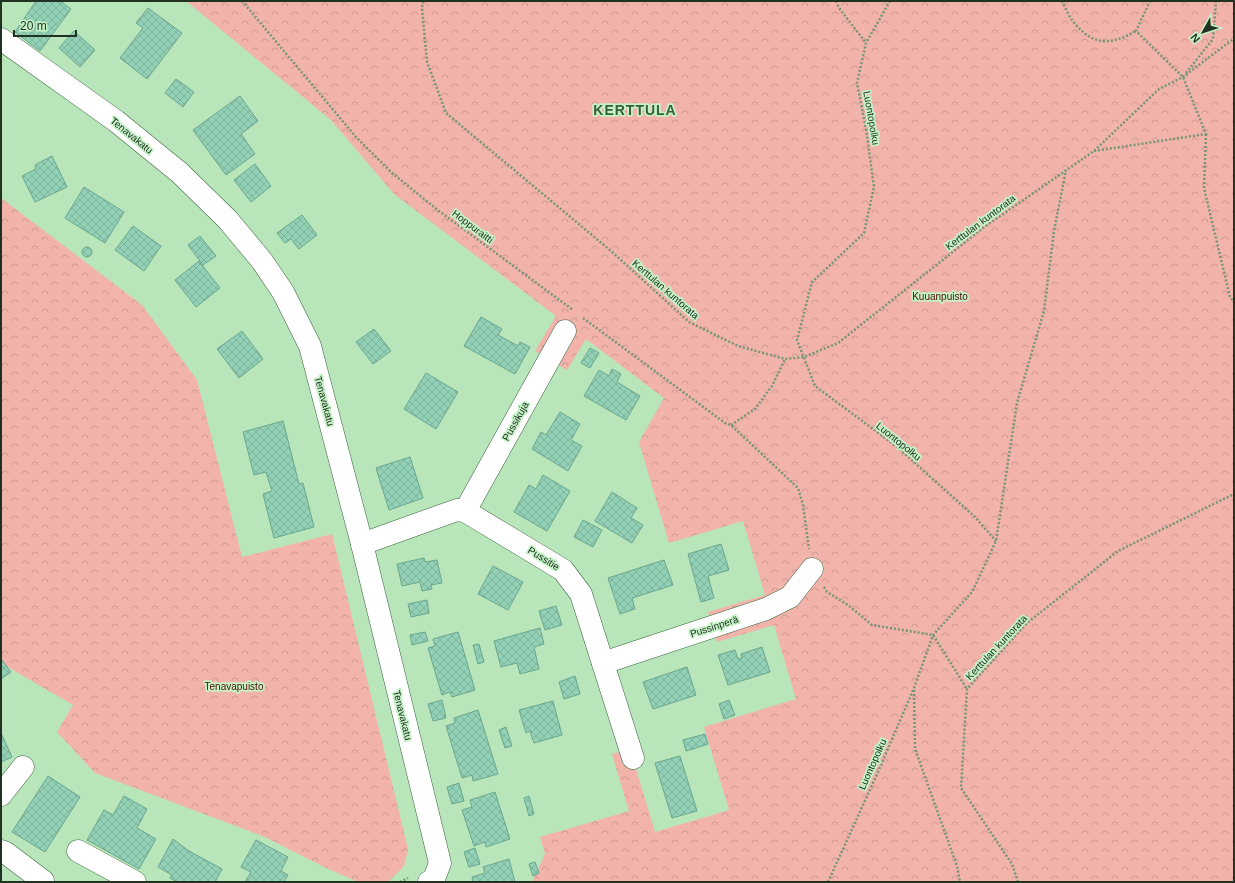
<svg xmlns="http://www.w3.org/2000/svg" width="1235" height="883" font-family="Helvetica,sans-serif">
	<defs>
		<pattern id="park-crowns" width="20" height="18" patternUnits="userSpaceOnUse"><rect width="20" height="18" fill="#f2b3ab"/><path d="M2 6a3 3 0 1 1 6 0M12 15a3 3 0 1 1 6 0" fill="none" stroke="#cf9a93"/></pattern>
		<pattern id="building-cross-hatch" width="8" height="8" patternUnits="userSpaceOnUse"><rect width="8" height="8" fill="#93d1b7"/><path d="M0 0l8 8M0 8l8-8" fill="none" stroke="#7eb49d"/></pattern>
	</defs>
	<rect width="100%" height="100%" fill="#b8e5ba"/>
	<g fill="url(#park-crowns)">
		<path d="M186,1H1234V882H532L545,854L540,837L629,811L612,754L630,749L655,832L729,810L704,727L796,699L774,625L717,642L708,612L765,595L743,521L669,543L639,442L664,398L586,339L567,370L535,351L556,316L394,194L331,120Z"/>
		<path d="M1,198L142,305L197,380L242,557L332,534L408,849L404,866L388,882H358L322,866L265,837L95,773L57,732L73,705L1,663Z"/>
	</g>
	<g fill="url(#building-cross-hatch)" stroke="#69a68c">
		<path d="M36,1H60L71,9L40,51L15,32Z"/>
		<path d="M148,8L182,33L147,79L120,58L143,28L136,23Z"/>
		<path d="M74,31L95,50L80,67L59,48Z"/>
		<path d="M176,79L194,92L183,107L165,93Z"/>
		<path d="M240,96L258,121L241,134L255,154L226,175L193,130Z"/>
		<path d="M52,156L67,187L35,202L22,176L36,169L35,165Z"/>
		<path d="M255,164L271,186L251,202L234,180Z"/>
		<path d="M84,187L124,212L105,243L65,218Z"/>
		<path d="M302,215L317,235L299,249L291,239L285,243L277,233Z"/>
		<path d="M133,226L161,246L144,271L115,250Z"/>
		<path d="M200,236L216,256L203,265L188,245Z"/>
		<circle cx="87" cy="252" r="5"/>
		<path d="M199,261L220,288L196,307L175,280Z"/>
		<path d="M481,317L502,329L498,335L518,346L520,342L530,347L515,374L464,346Z"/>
		<path d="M374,329L391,351L373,364L356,342Z"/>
		<path d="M242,331L263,359L239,378L217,349Z"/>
		<path d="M590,348L599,353L590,368L581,363Z"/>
		<path d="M612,369L621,374L617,382L640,396L626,420L584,396L599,370L609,376Z"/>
		<path d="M426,373L458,392L436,429L404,409Z"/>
		<path d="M560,412L580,424L571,440L582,446L568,471L532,449L541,432L546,435Z"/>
		<path d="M283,421L299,484L303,483L314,527L274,538L263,494L272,491L266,472L254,475L243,432Z"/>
		<path d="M410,457L423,498L389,510L376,468Z"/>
		<path d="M543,475L570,491L547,531L514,512L529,485L536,489Z"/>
		<path d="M612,492L637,508L631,518L643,525L632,543L595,521Z"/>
		<path d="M583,520L602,530L593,547L574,537Z"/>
		<path d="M721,544L729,570L708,576L714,598L701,602L688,554Z"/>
		<path d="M424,558L425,562L437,560L442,583L431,585L432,589L422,591L420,582L402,586L397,564Z"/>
		<path d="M664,560L673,585L632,598L635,609L620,614L608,578Z"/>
		<path d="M493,566L523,582L508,610L478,594Z"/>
		<path d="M427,600L429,613L411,617L408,604Z"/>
		<path d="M556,606L562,625L545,630L539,611Z"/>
		<path d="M540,628L544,644L534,647L539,669L520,674L517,663L501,667L494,641Z"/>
		<path d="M425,632L428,641L412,645L410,635Z"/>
		<path d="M458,632L475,690L452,697L450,692L442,695L428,648L435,646L433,639Z"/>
		<path d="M479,644L484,662L478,664L473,645Z"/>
		<path d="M762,647L770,672L728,685L718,655L735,650L738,659L742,658L741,654Z"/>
		<path d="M1,659L11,672L1,679Z"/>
		<path d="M687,667L696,695L653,709L643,682Z"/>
		<path d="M575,676L580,694L564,699L559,682Z"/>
		<path d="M442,700L446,718L433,721L428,704Z"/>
		<path d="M729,700L735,715L724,719L719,704Z"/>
		<path d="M553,701L562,735L534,743L530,731L526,733L519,710Z"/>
		<path d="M478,710L498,774L473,781L472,775L462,778L446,726L455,723L454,718Z"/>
		<path d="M506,727L512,746L505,748L499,730Z"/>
		<path d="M1,733L12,757L1,762Z"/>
		<path d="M705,734L708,744L686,751L683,740Z"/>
		<path d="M680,756L697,811L672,818L655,763Z"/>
		<path d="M48,776L80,797L45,852L12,832Z"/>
		<path d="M459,783L464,801L452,804L447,787Z"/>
		<path d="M495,792L510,839L486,847L485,842L474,846L462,810L472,807L470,800Z"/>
		<path d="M124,796L147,809L137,828L156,839L139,869L87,840L104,810L113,815Z"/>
		<path d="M529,796L534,814L529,816L524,798Z"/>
		<path d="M173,839L189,851L222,869L215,882H177L170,878L172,875L158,867Z"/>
		<path d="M256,840L288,857L281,871L288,875L284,882H245L251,872L241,867Z"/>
		<path d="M475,848L480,864L469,867L464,852Z"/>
		<path d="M509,859L515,882H473L472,877L485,873L483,867Z"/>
		<path d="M535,862L539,873L533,876L529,864Z"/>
	</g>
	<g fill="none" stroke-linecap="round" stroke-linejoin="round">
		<g stroke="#3c643f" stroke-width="23">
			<g id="minor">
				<path d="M1,39L116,121L180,173L228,220L262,261L283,292L310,346L362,544L440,863L434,879L429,882"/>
				<path d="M465,511L565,331"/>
				<path d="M362,544L457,510L465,511L563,570L581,594L633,758"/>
				<path d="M603,663L766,609L790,597L812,569"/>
				<path d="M1,795L23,767"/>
				<path d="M1,851L6,853L43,881"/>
				<path d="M78,851L135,882"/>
			</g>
		</g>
		<g stroke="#749576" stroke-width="2.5" stroke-dasharray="2 2" stroke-linecap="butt">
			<path d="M242,1L356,137L392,173L439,211L573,310"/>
			<path d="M423,1L422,8L427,62L446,113L611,251L689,322L738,346L785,359L804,357L838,343L983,228L1094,151L1159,89L1183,77L1232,40L1234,37"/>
			<path d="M836,1L839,8L866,43"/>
			<path d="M890,1L866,43L857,83L866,129L874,187L864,233L812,282L797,340L815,386L896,446L975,517L996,541"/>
			<path d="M1062,1C1066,9 1070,19 1076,25C1095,47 1113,44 1136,31"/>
			<path d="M1186,73L1213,39L1216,1"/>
			<path d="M1206,134L1204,188L1230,297L1234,302"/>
			<path d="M1094,151L1206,134L1183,77L1136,31L1150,1"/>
			<path d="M583,318L725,423L731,425L798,488L803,505L809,549"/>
			<path d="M731,425L755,409L772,386L785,359"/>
			<path d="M824,587L827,592L848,605L872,625L933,635L967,689"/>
			<path d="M914,690L915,749L957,866L960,882"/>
			<path d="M400,882L408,878"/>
			<path d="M828,882L878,772L914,688L933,635L972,592L996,541L1017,403L1044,311L1054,231L1066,170"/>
			<path d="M1018,882L1012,864L961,788L967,689L1027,623L1118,551L1234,494"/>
		</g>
		<use href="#minor" stroke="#fff" stroke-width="22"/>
	</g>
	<g text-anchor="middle" stroke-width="3.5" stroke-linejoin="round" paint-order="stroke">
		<g font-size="10" fill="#213222" stroke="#c5f2c7">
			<text transform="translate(872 118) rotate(80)" y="4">Luontopolku</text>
			<text transform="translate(132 135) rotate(39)" y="4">Tenavakatu</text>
			<text transform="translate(980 222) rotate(-37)" y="4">Kerttulan kuntorata</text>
			<text transform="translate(473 226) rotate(37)" y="4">Hoppuraitti</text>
			<text transform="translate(666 289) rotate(41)" y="4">Kerttulan kuntorata</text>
			<text transform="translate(325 401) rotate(75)" y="4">Tenavakatu</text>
			<text transform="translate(515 421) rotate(-61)" y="4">Pussikuja</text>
			<text transform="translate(899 441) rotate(39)" y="4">Luontopolku</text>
			<text transform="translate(544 558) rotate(32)" y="4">Pussitie</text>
			<text transform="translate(714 626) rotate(-18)" y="4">Pussinperä</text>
			<text transform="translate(996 647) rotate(-47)" y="4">Kerttulan kuntorata</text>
			<text transform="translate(403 715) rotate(76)" y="4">Tenavakatu</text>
			<text transform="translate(872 764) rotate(-66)" y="4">Luontopolku</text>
		</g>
		<g font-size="10" fill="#500a0b" stroke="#c5f2c7">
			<text x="940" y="300">Kuuanpuisto</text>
			<text x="234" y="690">Tenavapuisto</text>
		</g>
		<g font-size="14" font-weight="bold" letter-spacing="1" fill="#375f3b" stroke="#c5f2c7">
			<text x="635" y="115">KERTTULA</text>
		</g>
	</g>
	<rect width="1235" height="883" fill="none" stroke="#213222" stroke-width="4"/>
	<g transform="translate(1203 32) rotate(231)" stroke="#c5f2c7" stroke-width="3" paint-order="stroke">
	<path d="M0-3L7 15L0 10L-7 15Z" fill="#213222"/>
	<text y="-6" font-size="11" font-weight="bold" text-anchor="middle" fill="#213222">N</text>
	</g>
	<path d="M14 30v6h62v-6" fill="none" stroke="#213222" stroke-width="2"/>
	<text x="20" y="30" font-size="12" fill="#213222" stroke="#c5f2c7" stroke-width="3" paint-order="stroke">20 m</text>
</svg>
